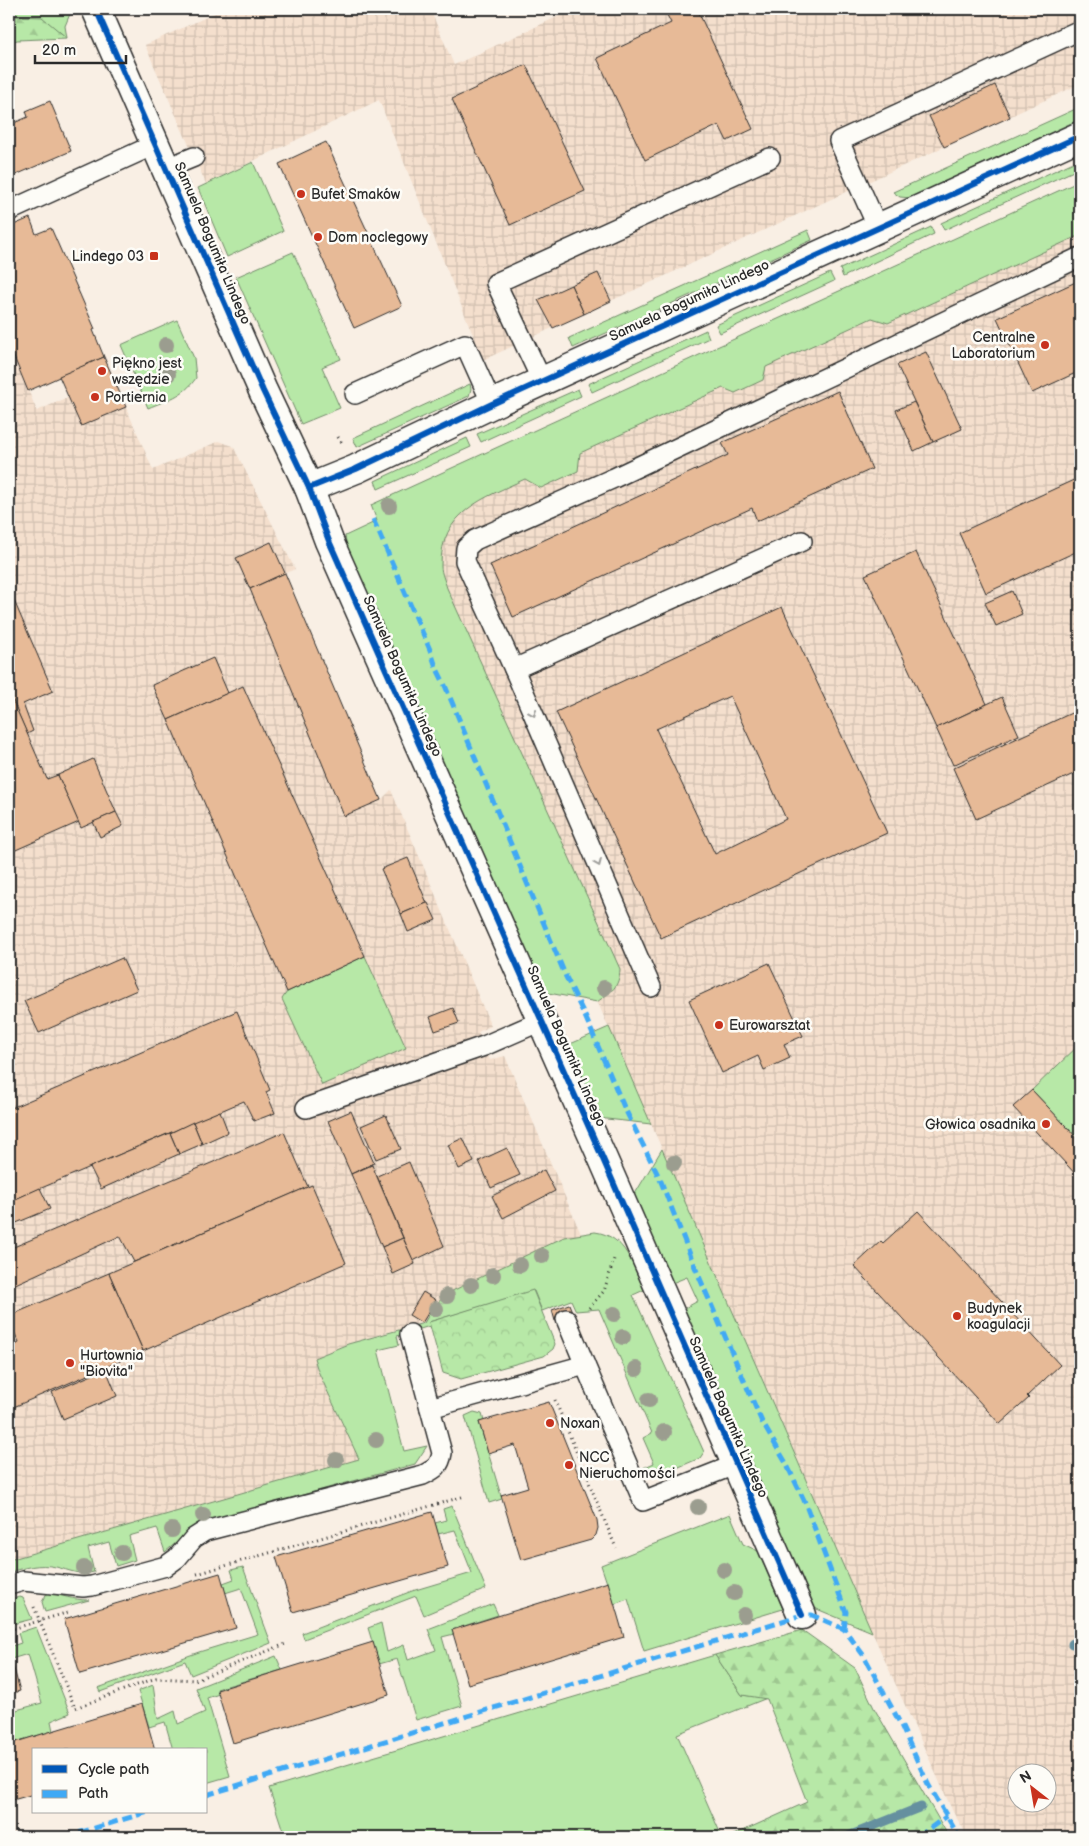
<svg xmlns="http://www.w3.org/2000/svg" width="1089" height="1846" font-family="'Balsamiq Sans',sans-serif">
	<defs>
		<pattern id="industrial-grid" width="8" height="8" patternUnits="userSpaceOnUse" patternTransform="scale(1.25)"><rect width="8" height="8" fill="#f4dfcd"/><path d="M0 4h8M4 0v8" fill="none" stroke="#d1c0b0"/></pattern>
		<pattern id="forest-firs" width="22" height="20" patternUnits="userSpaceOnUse" patternTransform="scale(1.25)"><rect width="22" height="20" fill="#b7e8a7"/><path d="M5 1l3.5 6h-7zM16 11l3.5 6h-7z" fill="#9ec790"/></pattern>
		<pattern id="park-crowns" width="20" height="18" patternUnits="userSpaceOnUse" patternTransform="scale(1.25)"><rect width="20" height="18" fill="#b7e8a7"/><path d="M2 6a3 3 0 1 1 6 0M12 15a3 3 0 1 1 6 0" fill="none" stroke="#9ec790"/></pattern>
	</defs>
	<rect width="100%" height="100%" fill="#f9efe4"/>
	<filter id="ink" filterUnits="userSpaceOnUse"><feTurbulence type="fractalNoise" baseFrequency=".02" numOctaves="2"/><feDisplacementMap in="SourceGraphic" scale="10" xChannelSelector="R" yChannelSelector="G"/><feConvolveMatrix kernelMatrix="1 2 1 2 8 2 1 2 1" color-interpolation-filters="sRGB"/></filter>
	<g filter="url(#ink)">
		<g fill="url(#industrial-grid)" fill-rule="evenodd">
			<path d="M224,9H430L454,65L574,9H1080V84L483,360L379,100L206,184L145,45Z"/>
			<path d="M1080,181V1837H968L953,1812L877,1643L687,1206L378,502ZM1016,1774H1046V1804H1016Z"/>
			<path d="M9,345L37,411L113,377L153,470L219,441L233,446L295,569L250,589L344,815L381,800L391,790L491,1026L478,1032L490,1060L505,1056L581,1234L533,1290L348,1344L314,1358L318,1371L359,1459L9,1560Z"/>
		</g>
		<g fill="#b7e8a7" stroke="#718a69">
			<path d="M13,9H72L65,26L67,38L42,18L16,16Z"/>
			<path d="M1080,107V119L910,198L900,197L893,192Z"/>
			<path d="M1080,159V168L944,230L941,223Z"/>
			<path d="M253,162L283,231L227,257L198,188Z"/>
			<path d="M1080,181V235L888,323L872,318L766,367L763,380L735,393L723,388L580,453L578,471L541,488L525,479C484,498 440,512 441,566C441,573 445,581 447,588L620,969C619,988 612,991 597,1002L543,992L347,548L345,536L377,521L371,505Z"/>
			<path d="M931,227L934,234L843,277L840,269Z"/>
			<path d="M808,230L812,240L573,348L569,338Z"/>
			<path d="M293,252L341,359L322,367L340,408L301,424L236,277Z"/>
			<path d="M830,273L834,281L720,333L716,325Z"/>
			<path d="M177,320L194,358L196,378C184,396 167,400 148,408L121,345Z"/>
			<path d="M706,330L709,338L592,392L588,384Z"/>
			<path d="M470,384L471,389L469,396L357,447L353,438Z"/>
			<path d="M578,389L581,396L481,442L477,434Z"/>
			<path d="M467,438L471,447L378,489L375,481Z"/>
			<path d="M365,956L406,1048L322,1085L282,999L287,992Z"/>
			<path d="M609,1027L651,1124L598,1118L568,1045Z"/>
			<path d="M1080,1044V1141L1032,1090Z"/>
			<path d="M662,1149L872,1632L812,1607L683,1309L698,1301L687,1277L672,1283L633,1197Z"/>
			<path d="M595,1232C626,1236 633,1266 644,1290L633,1295L704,1452L700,1458L658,1476L648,1473L643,1468L654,1463L643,1438L652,1433L599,1309L576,1311L571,1300L542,1311L534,1291L429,1322L430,1326L397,1336L399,1345L378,1350L404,1451L427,1446L415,1464L212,1520L188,1533L165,1552L157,1528L129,1536L135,1560L116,1566L109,1542L88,1548L94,1572C80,1576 69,1570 56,1567C39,1563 24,1568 9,1572V1560L359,1459L318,1371L314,1358L348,1344L424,1323L434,1306L448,1293L564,1237Z"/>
			<path d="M474,1412L482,1414L484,1421L479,1422L502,1499L489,1503L465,1416Z"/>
			<path d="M452,1506L486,1589L424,1615L416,1596L304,1639L302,1633L412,1591L472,1573L455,1530L438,1534L435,1523L446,1520L443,1509Z"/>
			<path d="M730,1514L743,1544L758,1551L783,1609L644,1651L628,1599L614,1604L601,1565Z"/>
			<path d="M243,1567L271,1643L191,1675L185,1661L100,1692L98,1688L199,1652L258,1634L241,1588L225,1593L223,1583L234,1579L231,1570Z"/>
			<path d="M47,1593C63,1595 72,1600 89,1600L45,1612L42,1602Z"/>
			<path d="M20,1597L23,1598L32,1619L9,1625V1599Z"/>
			<path d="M493,1604L498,1615L452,1630L454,1634L442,1637L462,1706L416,1720L397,1659L379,1664L368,1628L381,1623L387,1652L404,1645L408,1660L436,1650L428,1629Z"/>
			<path d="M36,1627L70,1713L51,1721L53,1731L9,1744V1712L42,1703L28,1654L11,1659L9,1647L21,1643L18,1633Z"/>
			<path d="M715,1655L742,1695L767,1698L677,1734L722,1837H285L269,1788Z"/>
			<path d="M276,1656L282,1670L217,1689L219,1694L207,1698L230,1776L206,1783V1750H173L165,1722L149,1727L138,1691L153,1685L158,1719L175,1711L178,1724L205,1712L196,1688Z"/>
		</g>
		<g fill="url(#forest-firs)" stroke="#718a69">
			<path d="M16,16L42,17L67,38L17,40L9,43V29L14,27Z"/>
			<path d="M802,1630L855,1668L874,1708L949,1837H729L807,1802L767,1699L742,1695L715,1655Z"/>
		</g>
		<path fill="url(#park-crowns)" stroke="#718a69" d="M533,1290L555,1344L553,1349L544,1356L461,1379L443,1373L429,1322Z"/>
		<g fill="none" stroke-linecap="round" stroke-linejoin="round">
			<g stroke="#65909f" stroke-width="9">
				<path d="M1072,1644L1080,1637"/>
				<path d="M846,1837L921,1807"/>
			</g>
		</g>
		<g fill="#e7ba97" stroke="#2b2b2b" fill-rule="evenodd">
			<path d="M664,9H697L753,129L727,141L719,125L645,160L597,58L671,23Z"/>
			<path d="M526,65L585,191L510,225L452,99Z"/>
			<path d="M995,85L1010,117L944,147L929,116Z"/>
			<path d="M50,101L71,151L11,177L9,171V125L28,117L26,111Z"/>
			<path d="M326,142L402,306L354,328L279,164Z"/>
			<path d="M30,218L36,234L51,228L95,329L93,330L104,357L28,391L9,345V227Z"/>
			<path d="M598,273L611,301L584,314L571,285Z"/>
			<path d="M1080,280V371L1032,393L997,318Z"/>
			<path d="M571,285L584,314L553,328L538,300Z"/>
			<path d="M926,352L962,429L933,442L897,365Z"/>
			<path d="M104,357L126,407L81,426L59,376Z"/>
			<path d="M838,391L872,469L757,521L752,508L513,617L490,565L728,455L722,443Z"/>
			<path d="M914,402L933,442L914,451L896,410Z"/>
			<path d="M1080,477V550L986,593L959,533Z"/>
			<path d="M271,542L285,573L250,589L236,558Z"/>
			<path d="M916,552L987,704L936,728L865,575Z"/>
			<path d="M285,573L381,800L344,816L250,589Z"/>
			<path d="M9,589L53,691L23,704L33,731L27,734L9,692Z"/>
			<path d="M1012,591L1022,614L996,626L985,603Z"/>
			<path d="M782,607L887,833L661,938L556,712ZM730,696L786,819L715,854L656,729Z"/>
			<path d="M213,658L228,693L168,720L152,685Z"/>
			<path d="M243,686L365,956L287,992L168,720Z"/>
			<path d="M9,692L47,779L58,775L79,822L9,853Z"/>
			<path d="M1002,697L1019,735L953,765L936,728Z"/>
			<path d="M1080,709V771L976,819L953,768Z"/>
			<path d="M93,759L116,812L81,828L58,775Z"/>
			<path d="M116,812L123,826L100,837L93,822Z"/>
			<path d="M408,858L427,903L401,914L381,869Z"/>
			<path d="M427,903H428L436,920L408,932L401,914Z"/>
			<path d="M122,958L137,990L39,1033L24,1001Z"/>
			<path d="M769,963L803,1036L784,1044L790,1058L764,1070L758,1056L722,1073L689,1000Z"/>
			<path d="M453,1008L459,1023L435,1031L430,1017Z"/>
			<path d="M237,1011L270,1090L266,1092L275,1113L254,1121L244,1101L9,1202V1109Z"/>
			<path d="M1032,1090L1080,1141V1179L1013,1107Z"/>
			<path d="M220,1111L228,1132L202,1144L193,1122Z"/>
			<path d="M351,1111L374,1163L351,1174L328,1121Z"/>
			<path d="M386,1115L401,1149L376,1159L361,1126Z"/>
			<path d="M193,1122L202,1144L179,1154L170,1133Z"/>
			<path d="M284,1132L308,1187L134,1262L120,1236L9,1287V1249Z"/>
			<path d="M170,1133L179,1154L101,1189L90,1167Z"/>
			<path d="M463,1138L474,1162L459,1169L448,1145Z"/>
			<path d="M507,1148L520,1175L491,1188L479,1161Z"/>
			<path d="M409,1162L444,1246L413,1261L377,1176Z"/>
			<path d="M372,1165L403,1238L382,1247L351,1174Z"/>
			<path d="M544,1170L555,1191L503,1218L492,1196Z"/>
			<path d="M312,1185L346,1263L143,1351L109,1273Z"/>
			<path d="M40,1188L50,1209L9,1226V1202Z"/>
			<path d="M918,1211L1060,1365L1027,1396L1029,1398L1000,1424L854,1266L881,1241L883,1243Z"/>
			<path d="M403,1238L415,1264L393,1274L382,1247Z"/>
			<path d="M109,1273L143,1351L9,1409V1348L19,1343L9,1320V1316Z"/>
			<path d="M423,1292L436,1300L422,1323L409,1315Z"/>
			<path d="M569,1304L573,1314L555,1321L552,1310Z"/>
			<path d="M106,1369L117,1396L63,1419L52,1392Z"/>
			<path d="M549,1402L597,1520L598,1528L596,1535L591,1540L521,1560L501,1495L528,1487L515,1445L488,1453L479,1422Z"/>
			<path d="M432,1512L448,1567L293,1612L276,1557Z"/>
			<path d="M220,1573L236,1628L80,1674L64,1619Z"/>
			<path d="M608,1582L624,1637L468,1684L452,1630Z"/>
			<path d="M373,1642L389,1695L233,1743L217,1690Z"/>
			<path d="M9,1650L20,1691L9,1694Z"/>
			<path d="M142,1704L155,1750H34V1794L9,1801V1744Z"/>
		</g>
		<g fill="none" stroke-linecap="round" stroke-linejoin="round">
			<g stroke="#2b2b2b" stroke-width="22">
				<g id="lane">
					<path d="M167,168L194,157"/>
					<path d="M9,211L156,144"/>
					<path d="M878,228L839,141L1080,30"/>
					<path d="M542,381L496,283L770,158"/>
					<path d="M355,394L465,344L492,404"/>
					<path d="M514,669L802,541"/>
					<path d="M651,987L514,669L465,561L466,548L475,540L614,478L1080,257"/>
					<path d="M306,1108L484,1046L541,1021"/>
					<path d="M566,1319L585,1365"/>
					<path d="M430,1408L585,1365L643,1501L737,1464"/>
					<path d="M9,1585L23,1581L83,1587L92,1586L166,1566L177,1558L194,1538L205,1531L423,1475C435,1469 440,1466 442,1453L410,1334"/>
				</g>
			</g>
			<g stroke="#2b2b2b" stroke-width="31">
				<g id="street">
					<path d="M96,9L263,391L309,488L329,541L603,1159L802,1615"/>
					<path d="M309,488L356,469L492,404L1080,136"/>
				</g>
			</g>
			<g stroke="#2b2b2b" stroke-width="3" stroke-dasharray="1 4" stroke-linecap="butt">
				<path d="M338,437L342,443"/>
				<path d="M589,1308L604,1291L614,1259"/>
				<path d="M555,1400L616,1548"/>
				<path d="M197,1574L465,1496"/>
				<path d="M34,1607L75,1708L156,1678L195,1680L288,1643"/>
				<path d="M9,1630L69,1612"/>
			</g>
			<use href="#lane" stroke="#fdfcf7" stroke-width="19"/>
			<use href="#street" stroke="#fdfcf7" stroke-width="28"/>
			<g stroke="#3fa9f5" stroke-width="5" stroke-dasharray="10 5" stroke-linecap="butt">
				<path d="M373,519L431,652L436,667L444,683L566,977L585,1016L624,1107L660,1179L695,1267L762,1422L786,1463L804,1500L846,1612L844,1629"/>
				<path d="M206,1795L802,1615H812L844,1629L864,1656L900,1723L928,1784L959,1837"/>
				<path d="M65,1837L148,1812"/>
				<path d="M918,1837L947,1816"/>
			</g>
			<g stroke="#fdfcf7" stroke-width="9">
				<g id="cycleway">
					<path d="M96,9L263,391L309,488L329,541L603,1159L802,1615"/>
					<path d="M309,488L356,469L492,404L1080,136"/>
				</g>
			</g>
			<use href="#cycleway" stroke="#0057b8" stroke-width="6"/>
		</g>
		<g fill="#9b9d8f">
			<circle cx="166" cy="345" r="8"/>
			<circle cx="168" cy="374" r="8"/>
			<circle cx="389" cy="506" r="8"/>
			<circle cx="604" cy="988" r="8"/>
			<circle cx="674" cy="1163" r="8"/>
			<circle cx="542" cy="1256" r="8"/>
			<circle cx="520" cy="1265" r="8"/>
			<circle cx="493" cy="1275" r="8"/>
			<circle cx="471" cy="1285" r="8"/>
			<circle cx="447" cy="1296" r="8"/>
			<circle cx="436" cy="1309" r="8"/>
			<circle cx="614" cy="1314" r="8"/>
			<circle cx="623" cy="1337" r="8"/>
			<circle cx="636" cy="1369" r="8"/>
			<circle cx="649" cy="1400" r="8"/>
			<circle cx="664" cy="1432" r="8"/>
			<circle cx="376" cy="1440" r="8"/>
			<circle cx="336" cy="1460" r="8"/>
			<circle cx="698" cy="1507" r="8"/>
			<circle cx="203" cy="1515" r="8"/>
			<circle cx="172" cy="1530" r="8"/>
			<circle cx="122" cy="1553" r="8"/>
			<circle cx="84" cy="1568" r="8"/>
			<circle cx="724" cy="1570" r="8"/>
			<circle cx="734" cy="1593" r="8"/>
			<circle cx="744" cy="1615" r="8"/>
		</g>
		<defs><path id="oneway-chevron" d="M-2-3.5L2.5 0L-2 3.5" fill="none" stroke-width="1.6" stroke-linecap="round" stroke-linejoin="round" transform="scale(1.25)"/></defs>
		<g stroke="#9e9e9b">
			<use href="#oneway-chevron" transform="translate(533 713) rotate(67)"/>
			<use href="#oneway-chevron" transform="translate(598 863) rotate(67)"/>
		</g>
	</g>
	<g fill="#c8321e" stroke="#fdfcf7" stroke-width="2">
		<circle cx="301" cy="194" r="5"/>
		<circle cx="318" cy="237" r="5"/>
		<rect x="149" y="251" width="10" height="10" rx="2.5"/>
		<circle cx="1045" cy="345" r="5"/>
		<circle cx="102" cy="371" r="5"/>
		<circle cx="95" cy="397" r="5"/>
		<circle cx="719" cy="1025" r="5"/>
		<circle cx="1046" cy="1124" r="5"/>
		<circle cx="957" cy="1316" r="5"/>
		<circle cx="70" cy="1363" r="5"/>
		<circle cx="550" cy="1423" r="5"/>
		<circle cx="569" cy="1465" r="5"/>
	</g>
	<g text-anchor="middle" stroke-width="5" stroke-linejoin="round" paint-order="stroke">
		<g font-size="14" fill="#2b2b2b" stroke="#fdfcf7" text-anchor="start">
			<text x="311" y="199">Bufet Smaków</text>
			<text x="328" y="242">Dom noclegowy</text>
			<text x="144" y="261" text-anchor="end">Lindego 03</text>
			<text x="1035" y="342" text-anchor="end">Centralne<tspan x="1035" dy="16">Laboratorium</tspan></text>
			<text x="112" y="368">Piękno jest<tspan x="112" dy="16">wszędzie</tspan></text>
			<text x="105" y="402">Portiernia</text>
			<text x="729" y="1030">Eurowarsztat</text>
			<text x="1036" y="1129" text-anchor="end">Głowica osadnika</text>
			<text x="967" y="1313">Budynek<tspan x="967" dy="16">koagulacji</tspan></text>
			<text x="80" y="1360">Hurtownia<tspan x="80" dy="16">"Biovita"</tspan></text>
			<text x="560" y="1428">Noxan</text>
			<text x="579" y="1462">NCC<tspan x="579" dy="16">Nieruchomości</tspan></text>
		</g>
		<g font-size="14" fill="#2b2b2b" stroke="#fdfcf7">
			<text transform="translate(213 243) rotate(67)" y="5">Samuela Bogumiła Lindego</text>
			<text transform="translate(689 300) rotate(-25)" y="5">Samuela Bogumiła Lindego</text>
			<text transform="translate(403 676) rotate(66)" y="5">Samuela Bogumiła Lindego</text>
			<text transform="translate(567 1046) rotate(66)" y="5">Samuela Bogumiła Lindego</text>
			<text transform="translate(729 1417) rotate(66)" y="5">Samuela Bogumiła Lindego</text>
		</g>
	</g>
	<rect width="1089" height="1846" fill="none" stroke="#fdfcf7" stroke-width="30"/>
	<rect x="15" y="15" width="1059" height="1816" fill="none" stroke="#2b2b2b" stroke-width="2" filter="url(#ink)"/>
	<rect x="32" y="1748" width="175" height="65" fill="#fdfcf7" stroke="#a9a8a5"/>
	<rect x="42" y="1765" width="25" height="8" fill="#0057b8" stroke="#a9a8a5"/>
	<text x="78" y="1774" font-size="15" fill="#2b2b2b">Cycle path</text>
	<rect x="42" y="1790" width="25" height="8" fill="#3fa9f5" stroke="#a9a8a5"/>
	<text x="78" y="1798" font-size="15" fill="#2b2b2b">Path</text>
	<g transform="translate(1032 1788) rotate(329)"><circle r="24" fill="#fdfcf7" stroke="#a9a8a5"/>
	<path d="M0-4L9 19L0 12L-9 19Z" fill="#c8321e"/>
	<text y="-8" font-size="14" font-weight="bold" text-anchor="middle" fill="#2b2b2b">N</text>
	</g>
	<path d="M35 55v8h91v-8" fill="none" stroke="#2b2b2b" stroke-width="2.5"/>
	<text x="42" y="55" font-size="15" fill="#2b2b2b" stroke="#fdfcf7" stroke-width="4" paint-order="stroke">20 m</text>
</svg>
